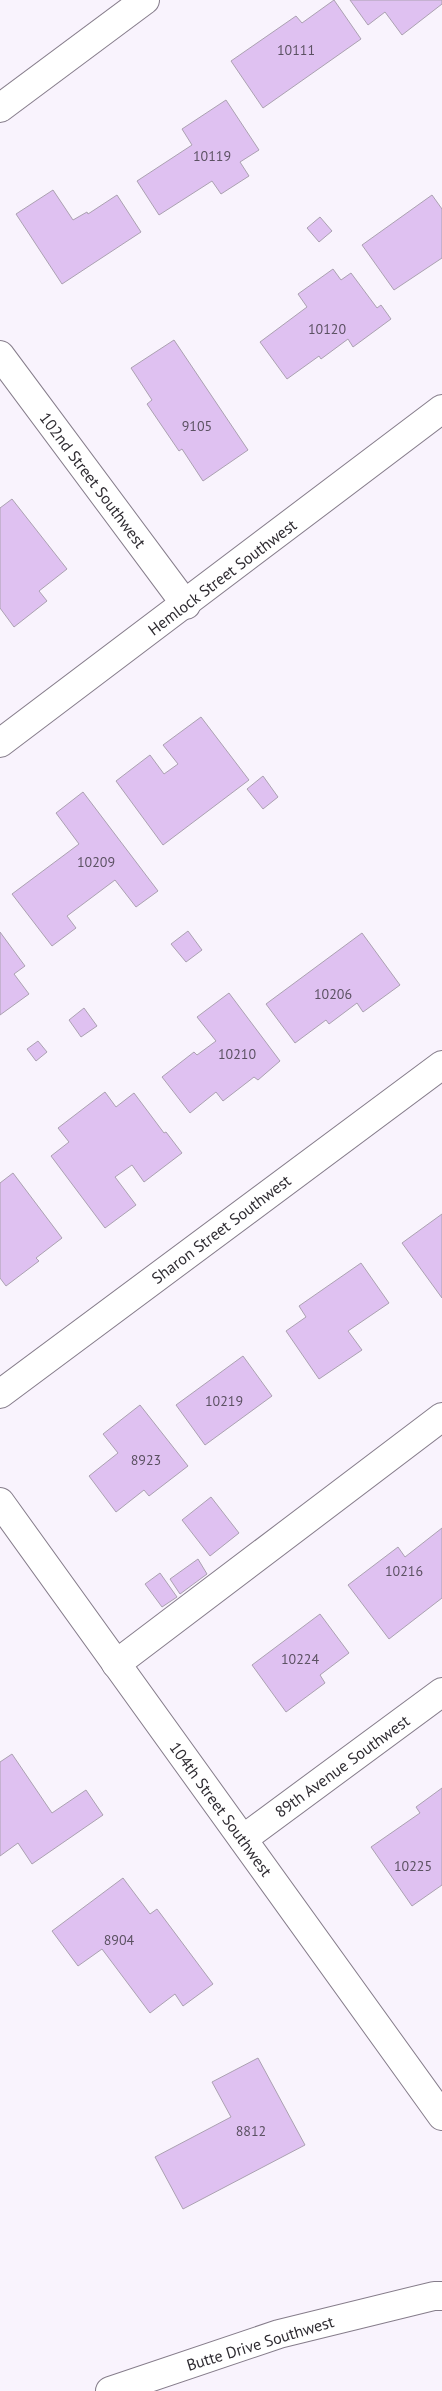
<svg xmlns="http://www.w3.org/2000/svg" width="442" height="2391" font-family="'PT Sans',sans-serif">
	<rect width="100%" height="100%" fill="#f9f3fd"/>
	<g fill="#dfc1f1" stroke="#aba1b1">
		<path d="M334,0L361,39L263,108L231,61L296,16L302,23Z"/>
		<path d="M350,0H442V4L402,35L385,12L368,25Z"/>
		<path d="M226,100L259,150L240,162L249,176L221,194L212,181L159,215L137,181L192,145L182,129Z"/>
		<path d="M53,190L73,220L87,212L88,214L117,195L141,232L62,284L16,214Z"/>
		<path d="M432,195L442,209V258L394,290L362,245Z"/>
		<path d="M320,217L332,231L319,242L307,228Z"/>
		<path d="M333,269L341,280L351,273L377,308L381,305L391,319L353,347L348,339L321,359L319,356L287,379L260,342L307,307L298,294Z"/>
		<path d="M174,340L248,450L203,481L182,449L179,451L147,404L152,400L131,368Z"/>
		<path d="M12,499L67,569L39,591L47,601L14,627L0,608V508Z"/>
		<path d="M201,717L249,780L163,845L116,781L150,755L164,774L178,764L163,745Z"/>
		<path d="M263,776L278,797L263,809L247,789Z"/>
		<path d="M83,792L158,891L136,907L115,880L67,916L76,928L52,946L12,894L79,844L56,813Z"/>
		<path d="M188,931L202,950L186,962L171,944Z"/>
		<path d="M0,932L25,966L14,974L29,994L0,1015Z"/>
		<path d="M362,933L400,985L363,1012L357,1003L329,1024L326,1020L295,1043L266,1004Z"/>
		<path d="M229,993L280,1061L258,1080L254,1077L223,1101L216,1092L190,1113L162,1077L194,1052L197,1055L216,1041L197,1017Z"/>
		<path d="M84,1008L97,1026L81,1037L69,1020Z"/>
		<path d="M38,1041L47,1052L36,1061L27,1049Z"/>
		<path d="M105,1092L116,1107L134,1093L164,1133L166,1132L182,1153L144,1182L132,1165L115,1177L136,1205L105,1228L51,1156L69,1142L58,1128Z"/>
		<path d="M13,1173L62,1238L36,1258L39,1261L6,1286L0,1278V1183Z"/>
		<path d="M442,1214V1298L402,1243Z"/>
		<path d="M361,1263L389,1303L348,1331L362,1350L319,1379L286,1331L306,1317L299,1306Z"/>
		<path d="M243,1356L272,1396L205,1445L176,1405Z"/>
		<path d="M140,1405L188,1466L149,1496L144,1490L116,1512L89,1476L118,1453L103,1434Z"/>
		<path d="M211,1497L239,1533L210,1556L182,1520Z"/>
		<path d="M442,1528V1598L389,1639L348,1585L398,1547L405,1557Z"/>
		<path d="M198,1559L207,1574L180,1594L170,1579Z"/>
		<path d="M160,1573L177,1597L162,1607L145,1584Z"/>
		<path d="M320,1614L349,1653L320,1675L325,1683L286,1712L252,1665Z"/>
		<path d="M12,1754L52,1813L86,1790L103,1815L32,1864L18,1843L0,1856V1762Z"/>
		<path d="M442,1788V1885L412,1906L371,1847L420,1813L416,1807Z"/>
		<path d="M123,1878L150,1914L157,1909L213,1984L183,2006L175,1994L150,2013L102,1949L78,1966L52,1931Z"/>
		<path d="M258,2058L305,2145L183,2209L155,2157L231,2117L212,2082Z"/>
	</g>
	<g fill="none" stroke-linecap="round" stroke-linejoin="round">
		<g stroke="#867d8b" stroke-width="30">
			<g id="minor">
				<path d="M0,108L145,0"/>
				<path d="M0,355L186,605"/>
				<path d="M0,743L442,409"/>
				<path d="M0,1394L442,1065"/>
				<path d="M0,1502L442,2116"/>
				<path d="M116,1664L442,1417"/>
				<path d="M243,1839L442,1692"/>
				<path d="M110,2391L279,2334L434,2296H442"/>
			</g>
		</g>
		<use href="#minor" stroke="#fff" stroke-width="28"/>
	</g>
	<g text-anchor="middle" stroke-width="4" stroke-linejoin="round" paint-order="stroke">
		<g font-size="14" fill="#5b5162">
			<text x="296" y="55">10111</text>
			<text x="212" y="161">10119</text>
			<text x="327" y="334">10120</text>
			<text x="197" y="431">9105</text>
			<text x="96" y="867">10209</text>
			<text x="333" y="999">10206</text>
			<text x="237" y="1059">10210</text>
			<text x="224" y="1406">10219</text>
			<text x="146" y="1465">8923</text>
			<text x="404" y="1576">10216</text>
			<text x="300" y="1664">10224</text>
			<text x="413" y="1871">10225</text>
			<text x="119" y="1945">8904</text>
			<text x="251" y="2136">8812</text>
		</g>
		<g font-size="16" fill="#2f2c32" stroke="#fff">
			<text transform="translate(93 480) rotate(53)" y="6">102nd Street Southwest</text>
			<text transform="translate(222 577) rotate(-37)" y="6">Hemlock Street Southwest</text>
			<text transform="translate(221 1229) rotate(-37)" y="6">Sharon Street Southwest</text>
			<text transform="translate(342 1766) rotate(-36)" y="6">89th Avenue Southwest</text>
			<text transform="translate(221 1809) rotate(54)" y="6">104th Street Southwest</text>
			<text transform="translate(260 2343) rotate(-17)" y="6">Butte Drive Southwest</text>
		</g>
	</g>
</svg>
